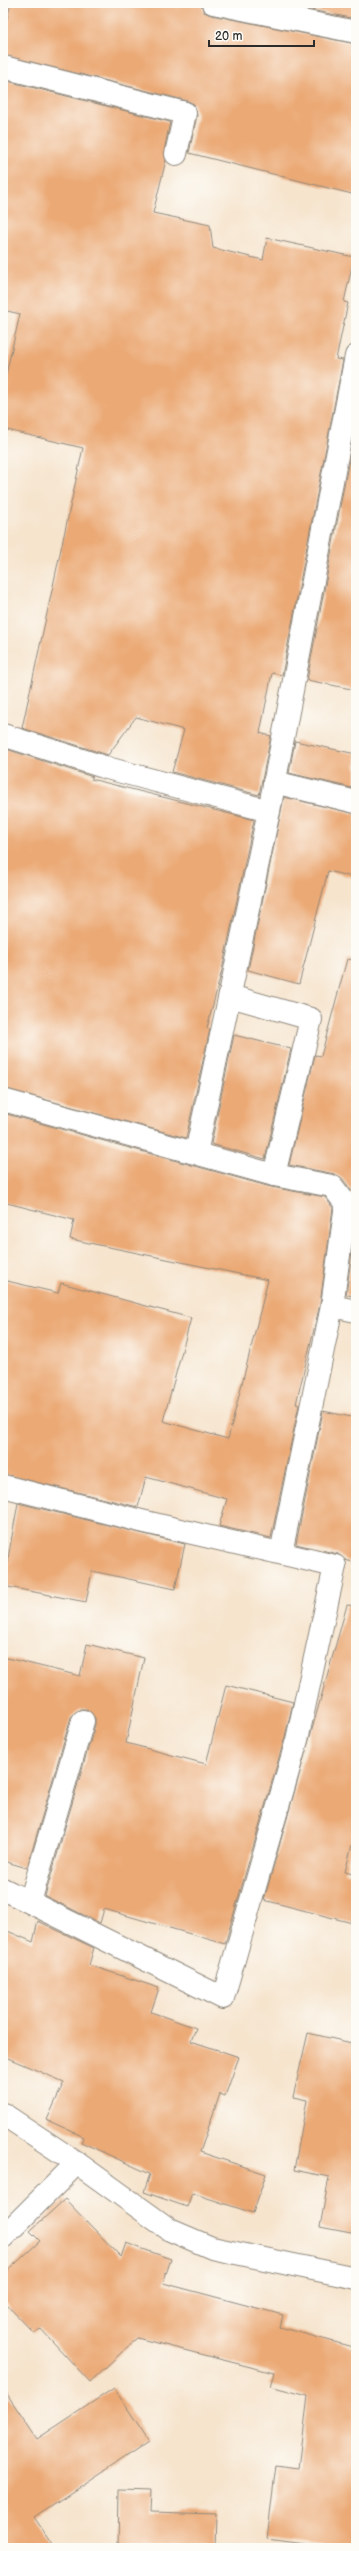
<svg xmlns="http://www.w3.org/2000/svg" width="359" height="2551" font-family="'Balsamiq Sans',sans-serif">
	<rect width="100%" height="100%" fill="#fdfcf7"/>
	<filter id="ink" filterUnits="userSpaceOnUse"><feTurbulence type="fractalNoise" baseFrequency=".025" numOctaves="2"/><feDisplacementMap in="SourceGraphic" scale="8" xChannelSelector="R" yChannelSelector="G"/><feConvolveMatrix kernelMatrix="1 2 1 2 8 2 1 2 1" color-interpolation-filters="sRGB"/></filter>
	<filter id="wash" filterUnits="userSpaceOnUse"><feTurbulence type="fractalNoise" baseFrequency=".012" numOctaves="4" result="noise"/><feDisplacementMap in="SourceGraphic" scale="16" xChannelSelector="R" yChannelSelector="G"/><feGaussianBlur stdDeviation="0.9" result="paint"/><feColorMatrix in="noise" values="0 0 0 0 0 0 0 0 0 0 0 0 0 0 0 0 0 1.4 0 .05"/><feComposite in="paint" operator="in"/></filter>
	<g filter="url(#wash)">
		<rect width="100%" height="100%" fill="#f6e4cd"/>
		<g id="blocks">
			<g fill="#eba975">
				<path d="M11,3H201L204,12L211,15L356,44V195L189,153L197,115L194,104L188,101L3,55V35Z"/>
				<path d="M276,3H356V19Z"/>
				<path d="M3,80L170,122L164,151L166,160L153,213L210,225L213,248L263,260L267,238L354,257L344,302L348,303L336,359L343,360L282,675L272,673L260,733L271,736L259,795L172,772L184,730L136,717L108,755L22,728L83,448L3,429V387L20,314L3,310Z"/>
				<path d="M356,423V690L307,680Z"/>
				<path d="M295,741L356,754V789L289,773Z"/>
				<path d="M3,748L93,777L91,779L254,820L222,970L207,1028L210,1029L186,1138L3,1088Z"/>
				<path d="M284,797L356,814V878L328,871L299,984L248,970Z"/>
				<path d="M347,959L356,960V1197L342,1178L335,1174L289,1165L315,1055L321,1056Z"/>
				<path d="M234,1035L291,1049L265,1159L211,1144Z"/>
				<path d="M3,1113L271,1187L325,1197L333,1208L320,1304L296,1404L299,1405L271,1538L219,1526L227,1499L146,1477L138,1507L3,1474V1280L58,1293L61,1283L191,1318L163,1421L228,1439L268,1280L70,1239L74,1220L3,1202Z"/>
				<path d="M356,1223V1296L346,1295Z"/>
				<path d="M323,1411L356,1418V1563L345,1560L338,1554L296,1544Z"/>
				<path d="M18,1503L185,1544L175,1589L92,1571L86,1602L3,1586Z"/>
				<path d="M347,1605L356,1606V1830L345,1872L356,1875V1924L264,1900Z"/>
				<path d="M87,1644L144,1658L126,1743L206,1764L226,1685L293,1702L285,1737L225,1944L104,1909L100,1923L45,1896L95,1725V1718L87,1709H80L71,1717L27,1868L3,1861V1657L80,1676Z"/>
				<path d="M38,1921L94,1948L89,1965L159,1988L151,2012L196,2028L191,2041L239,2057L225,2096L220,2094L200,2152L266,2174L253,2213L192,2193L187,2207L144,2192L150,2174L81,2142L84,2137L47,2120L64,2082L3,2056V1929L33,1942Z"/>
				<path d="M308,2033L356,2044V2234L320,2227L329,2177L294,2170L307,2100L293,2097Z"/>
				<path d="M65,2199L121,2257L126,2243L171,2259L163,2283L283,2315L280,2327L356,2348V2548H333L267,2539L276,2465L299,2468L308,2396L270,2386L274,2373L137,2338L90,2382L40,2328L34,2333L3,2301V2275L40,2241L30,2231Z"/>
				<path d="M3,2388L37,2439L114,2388L149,2441L34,2517L55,2548H3Z"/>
				<path d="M119,2489L152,2490L151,2512L216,2514L215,2548H118Z"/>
			</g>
		</g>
	</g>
	<g filter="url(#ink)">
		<use href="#blocks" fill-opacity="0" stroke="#90887c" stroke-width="1"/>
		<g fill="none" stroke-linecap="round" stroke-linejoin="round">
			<g stroke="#90887c" stroke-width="24">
				<g id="minor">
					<path d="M213,3L356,32"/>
					<path d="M3,67L185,113L176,154"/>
					<path d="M3,735L107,768L269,811"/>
					<path d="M274,782L356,802"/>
					<path d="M230,996L311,1019L274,1175"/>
					<path d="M3,1100L274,1175L332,1186L346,1204L332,1306L281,1553"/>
					<path d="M196,1153L269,811L356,356"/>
					<path d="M332,1306L356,1311"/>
					<path d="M3,1486L141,1521L335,1566L297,1740L223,1998L3,1889"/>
					<path d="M30,1902L83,1721"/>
					<path d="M3,2114L77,2163L170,2230L212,2248L356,2278"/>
					<path d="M3,2237L77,2163"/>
				</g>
			</g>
			<use href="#minor" stroke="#fff" stroke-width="22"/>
		</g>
	</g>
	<rect width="359" height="2551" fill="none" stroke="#fdfcf7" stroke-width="16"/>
	<path d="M209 40v6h105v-6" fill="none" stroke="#2b2b2b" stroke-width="2"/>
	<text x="215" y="40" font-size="12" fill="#2b2b2b" stroke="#fdfcf7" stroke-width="3" paint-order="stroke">20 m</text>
</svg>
